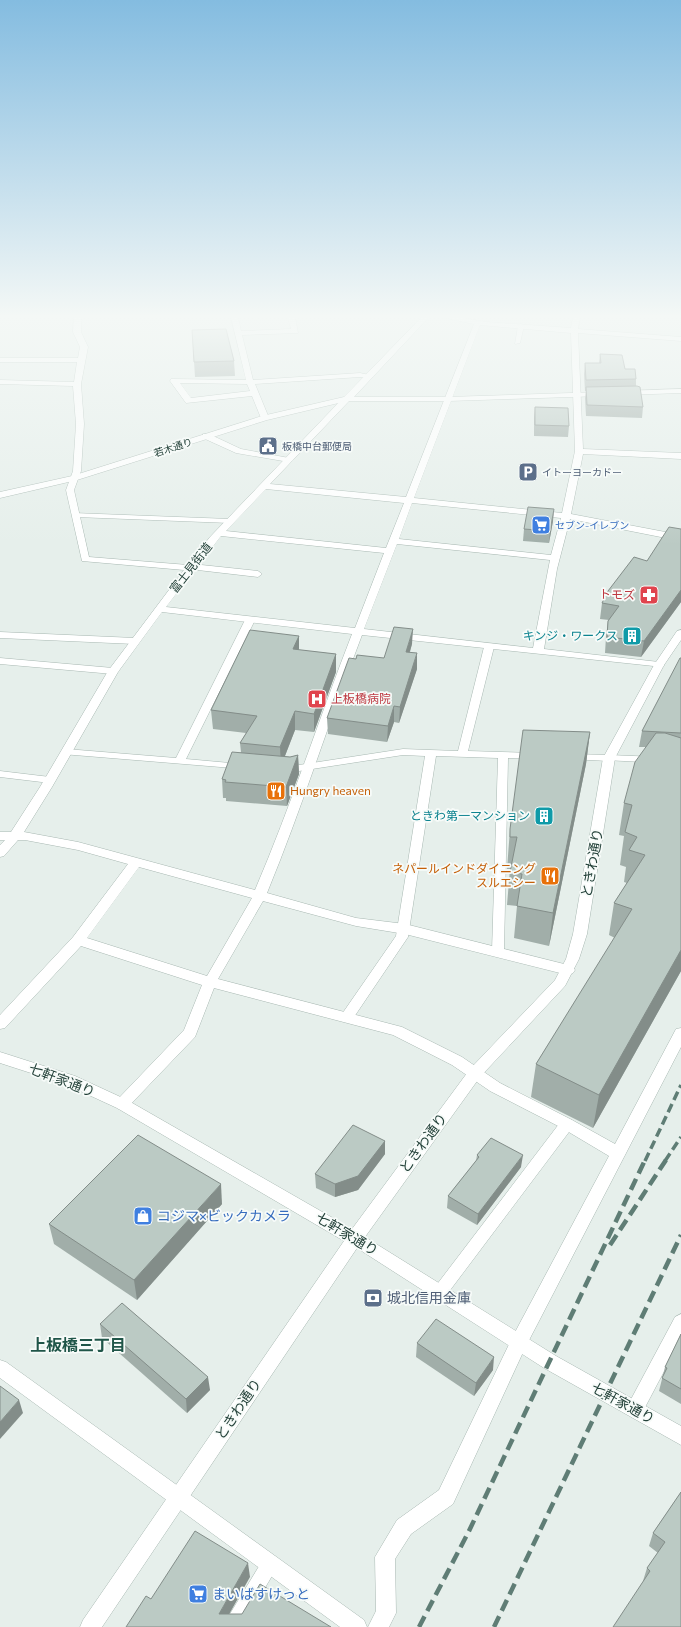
<svg xmlns="http://www.w3.org/2000/svg" width="681" height="1627" font-family="Commissioner,'Noto Sans JP',sans-serif">
	<rect width="100%" height="100%" fill="#e6efeb"/>
	<g fill="none" stroke-linecap="round" stroke-linejoin="round">
		<g stroke="#a8b8b2" stroke-width="1">
			<g id="service">
				<path d="M521,324L524,326L520,343L515,344L518,326Z"/>
				<path d="M203,434H209L241,449L289,458L293,460L289,462L236,453L203,438Z"/>
				<path d="M73,513L230,519L234,521L230,523L76,517L72,515Z"/>
				<path d="M192,564L258,571L262,574L258,577L189,569V565Z"/>
				<path d="M250,617L255,620L186,759L241,764L246,767L245,769L62,754L61,752L66,749L176,758L245,620Z"/>
				<path d="M0,632L135,638L140,641L135,644L0,638Z"/>
				<path d="M489,644L494,647L468,751L535,753L540,756L535,759L508,758L504,951L502,954H494L492,951L498,758L436,756L408,937L352,1020L347,1022L342,1020L341,1017L342,1014L396,936L425,756L403,755L286,773L281,770L286,767L403,749L458,751L484,647Z"/>
				<path d="M0,658L113,668L118,671L113,674L0,664Z"/>
				<path d="M572,754L609,755L614,758L609,761L568,759L567,757Z"/>
				<path d="M0,771L50,777L55,780L50,783L0,777Z"/>
				<path d="M567,1119L572,1120L574,1124L572,1128L445,1297L440,1299L435,1297L432,1292L435,1287L562,1120Z"/>
				<path d="M270,1555L276,1558L279,1564L242,1627H222L264,1558Z"/>
			</g>
		</g>
		<g stroke="#a8b8b2" stroke-width="1">
			<g id="minor">
				<path d="M74,317H81V332L88,347L81,384L84,424L81,471L74,490L89,557L188,565L210,537L344,397L351,399L270,484L406,497L474,324L441,317H458L486,322L571,328L573,317H580L578,329L681,337V341L578,333L583,449L681,453V459L583,454L571,514L681,535V541L570,519L557,569L544,649L659,662L664,665L663,667L362,635C329,721 302,808 267,893L356,918L405,924L568,965L573,967L575,970L573,973L568,975L405,934L356,926L263,901L218,979L402,1027L462,1057L500,1083L572,1120L615,1144L676,1029L681,1028V1047L525,1348L453,1504L411,1534L395,1559L396,1613L389,1627H368L376,1611L375,1557L397,1520L439,1490L513,1336L609,1156L562,1128L490,1091L452,1065L393,1035L214,988L195,1037L127,1108L122,1110L117,1108L115,1104L117,1100L184,1030L202,985L81,946L5,1028L0,1029V1015L73,937L128,864L78,850L25,840H18L4,856L0,857V845L5,840H0V832H11L40,787L108,671L184,570L82,561L66,490L73,471L76,424L73,386L0,384V380L74,382L77,362H0V358H78L80,347L73,332ZM480,325L571,333L575,451L562,513L414,498ZM266,489L404,503L386,548L226,531ZM412,503L561,518L551,555L399,539ZM221,536L384,553L355,628L166,607ZM397,544L550,560L533,648L364,629ZM162,612L352,634C319,719 291,806 255,890L78,842L24,832L52,787L118,672ZM139,867L252,898L207,976L87,938Z"/>
				<path d="M231,317H238L241,331L291,329L288,317H295L298,333L242,335L253,380L360,373L374,376L370,378L360,377L255,384L269,418L265,420L261,418L252,396L186,403L170,381L171,379L246,380ZM180,383L247,384L250,391L191,398Z"/>
				<path d="M609,755L681,758V764L605,760L603,758L605,756Z"/>
				<path d="M681,1314V1339L641,1415L635,1417L629,1415L626,1409L629,1403L675,1317Z"/>
				<path d="M0,1360L6,1362L364,1620L367,1627H340L0,1378Z"/>
			</g>
		</g>
		<g stroke="#a8b8b2" stroke-width="1">
			<g id="tertiary">
				<path d="M422,317H429L354,397H448L602,392L606,394L602,396L448,401H347L267,420L77,480L0,498V492L72,476L262,416L344,397Z"/>
				<path d="M681,389V393L624,395L620,393L624,391Z"/>
				<path d="M681,630V640L664,665L615,758L587,934L579,959L565,986L480,1077L365,1237L556,1356L681,1426V1445L544,1368L357,1248L102,1627H80L83,1620L344,1241L117,1108L65,1084L0,1063V1052L75,1076L127,1100L352,1229L470,1069L555,980L566,959L573,934L603,758L654,665L677,631Z"/>
			</g>
		</g>
		<use href="#service" fill="#fff" fill-rule="evenodd"/>
		<use href="#minor" fill="#fff" fill-rule="evenodd"/>
		<use href="#tertiary" fill="#fff" fill-rule="evenodd"/>
		<g stroke="#5f7d75" stroke-width="3.5" stroke-dasharray="9 4.5" stroke-linecap="butt">
			<path d="M645,1161L681,1085"/>
			<path d="M665,1161L681,1137"/>
		</g>
		<g stroke="#5f7d75" stroke-width="4.5" stroke-dasharray="12 6" stroke-linecap="butt">
			<path d="M610,1245L666,1160"/>
			<path d="M419,1627L469,1531L645,1160"/>
			<path d="M494,1627L681,1235"/>
		</g>
	</g>
	<g fill="#a1aea9">
		<path d="M192,330L234,361L235,376L195,377Z"/>
		<path d="M600,354L625,369L636,379V386L643,407L642,418L586,416L585,398L586,391H585L584,374L585,363H599Z"/>
		<path d="M535,407L569,426L568,437L534,436V417Z"/>
		<path d="M553,521L549,543L523,541L524,529Z"/>
		<path d="M681,529V602L641,657L605,653L606,637L608,621L609,620L600,619L602,603L647,561Z"/>
		<path d="M299,636V650L336,654V672L314,732L295,730L285,756L290,757L298,755L299,774L287,806L226,801V798H223L222,779L241,752L240,743L246,733L213,729L211,710Z"/>
		<path d="M412,644L410,652L417,669L399,723L394,722L387,742L328,734L327,718L384,658Z"/>
		<path d="M681,658V971L593,1128L531,1097L536,1064L615,938L609,935L614,903L627,883L624,882L626,867L620,865L624,836L619,835L624,803L646,747H639L642,731Z"/>
		<path d="M590,732L586,764L549,946L514,938L517,906L507,905L510,869H507L510,829Z"/>
		<path d="M385,1141V1154L358,1190L335,1197L316,1188L315,1174Z"/>
		<path d="M477,1155L521,1167L477,1225L447,1208L448,1196L476,1161Z"/>
		<path d="M222,1204L137,1300L54,1244L49,1224Z"/>
		<path d="M100,1324L210,1390L187,1413L102,1338Z"/>
		<path d="M681,1334V1404L659,1391L665,1367Z"/>
		<path d="M417,1343L493,1370L474,1396L416,1357Z"/>
		<path d="M681,1492V1627L643,1581L647,1568L658,1553L649,1546L653,1533Z"/>
	</g>
	<g fill="#838d89">
		<path d="M554,509L553,521L549,543L550,531Z"/>
		<path d="M681,590V602L641,657L644,641Z"/>
		<path d="M413,629L412,644L405,667L406,652Z"/>
		<path d="M299,636V654L293,649Z"/>
		<path d="M417,653V669L399,723L400,707Z"/>
		<path d="M336,654V672L314,732V714Z"/>
		<path d="M394,706V722L387,742L388,726Z"/>
		<path d="M295,711V730L281,766L280,747Z"/>
		<path d="M590,732L586,764L549,946L553,913Z"/>
		<path d="M298,755L299,774L287,806L286,787Z"/>
		<path d="M681,950V971L593,1128L599,1095Z"/>
		<path d="M385,1141V1154L358,1190L335,1197V1184Z"/>
		<path d="M523,1155L521,1167L477,1225L478,1214Z"/>
		<path d="M221,1184L222,1204L137,1300L134,1280Z"/>
		<path d="M494,1357L493,1370L474,1396L476,1383Z"/>
		<path d="M208,1377L210,1390L187,1413L186,1399Z"/>
		<path d="M19,1400L23,1413L0,1439V1422Z"/>
		<path d="M248,1563L250,1577L222,1627L219,1614Z"/>
	</g>
	<g fill="#bbcac4" stroke="#838d89">
		<path d="M226,329L234,361L194,362L192,330Z"/>
		<path d="M600,354L622,355L625,369H635L636,379L586,380L585,363H601Z"/>
		<path d="M637,386L640,387L643,407L587,405L586,387Z"/>
		<path d="M535,407L568,408L569,426L535,425Z"/>
		<path d="M528,507L554,509L550,531L524,529Z"/>
		<path d="M669,527L681,529V590L644,641L607,637L608,621L619,606L602,603L608,591L634,557L647,561Z"/>
		<path d="M394,627L413,629L406,652L417,653L400,707L394,706L388,726L327,718L349,658L356,659L357,655L384,658Z"/>
		<path d="M250,630L299,636L293,649L336,654L314,714L295,711L280,747L240,743L257,716L211,710Z"/>
		<path d="M680,658H681V733L642,731Z"/>
		<path d="M523,730L590,732L553,913L517,906L522,874L510,872L517,837H510V829Z"/>
		<path d="M656,733H665L681,738V950L599,1095L536,1064L632,909L614,903L645,855L629,850L637,837L625,832L632,805L624,803L635,762Z"/>
		<path d="M232,752L290,757L298,755L286,787L225,782L226,780L222,779Z"/>
		<path d="M353,1125L385,1141L358,1176L335,1184L315,1174Z"/>
		<path d="M138,1135L221,1184L134,1280L49,1224Z"/>
		<path d="M491,1138L523,1155L478,1214L448,1196L479,1157L477,1155Z"/>
		<path d="M122,1303L208,1377L186,1399L100,1324Z"/>
		<path d="M436,1319L494,1357L476,1383L417,1343Z"/>
		<path d="M681,1334V1389L662,1378L667,1368L665,1367Z"/>
		<path d="M0,1386L19,1400L0,1422Z"/>
		<path d="M681,1492V1627H613L650,1571L647,1568L665,1542L653,1533Z"/>
		<path d="M195,1531L248,1563L219,1614H242L260,1584L331,1627H126L146,1596L151,1599Z"/>
	</g>
	<linearGradient id="sky" x2="0" y2="1"><stop stop-color="#84bce0"/><stop offset="0.58" stop-color="#f4f8f6"/><stop offset="1" stop-color="#f4f8f6" stop-opacity="0"/></linearGradient>
	<rect width="681" height="545" fill="url(#sky)"/>
	<defs>
		<g id="civic-square" transform="scale(1)"><rect x="-9" y="-9" width="18" height="18" rx="4" fill="#5c6f8a" stroke="#f7fbf9"/><path d="M-.6-6.5H3V-4.5H.6V-3L4-1V1h2V6H-6V1h2V-1L-.6-3ZM-1.2 2.5V6h2.4V2.5Z" fill="#fff"/></g>
		<g id="parking-square" transform="scale(1)"><rect x="-9" y="-9" width="18" height="18" rx="4" fill="#5c6f8a" stroke="#f7fbf9"/><path d="M-3.5-5.5H1a3.5 3.5 0 0 1 0 7H-1V5.5H-3.5ZM-1-3.4V-.6H.8a1.4 1.4 0 0 0 0-2.8Z" fill="#fff"/></g>
		<g id="supermarket-square" transform="scale(1)"><rect x="-9" y="-9" width="18" height="18" rx="4" fill="#3f7fe0" stroke="#f7fbf9"/><path d="M-6-5.5h2.5l.6 2H6L4.5 2H-2.5L-4.4-4H-6ZM-1.5 3.2a1.3 1.3 0 1 0 .1 0ZM3 3.2a1.3 1.3 0 1 0 .1 0Z" fill="#fff"/></g>
		<g id="pharmacy-square" transform="scale(1)"><rect x="-9" y="-9" width="18" height="18" rx="4" fill="#e0444e" stroke="#f7fbf9"/><path d="M-2-6h4v4h4v4h-4v4h-4v-4h-4v-4h4Z" fill="#fff"/></g>
		<g id="building-square" transform="scale(1)"><rect x="-9" y="-9" width="18" height="18" rx="4" fill="#0f9aa8" stroke="#f7fbf9"/><path d="M-4-6H4V6H1V3H-1V6H-4ZM-2.5-4.3h1.7v1.8h-1.7ZM.8-4.3h1.7v1.8H.8ZM-2.5-1h1.7V.8h-1.7ZM.8-1h1.7V.8H.8Z" fill="#fff"/></g>
		<g id="hospital-square" transform="scale(1)"><rect x="-9" y="-9" width="18" height="18" rx="4" fill="#e0444e" stroke="#f7fbf9"/><path d="M-5-5h3v3.5h4V-5h3V5h-3V1.5h-4V5h-3Z" fill="#fff"/></g>
		<g id="restaurant-square" transform="scale(1)"><rect x="-9" y="-9" width="18" height="18" rx="4" fill="#e8710a" stroke="#f7fbf9"/><path d="M-5-6h1v4h1v-4h1v4h1v-4h1v5L-1.5 .5V6h-2V.5L-5-1ZM5-6V6H3V1.5H1.5Q1.5-4 5-6Z" fill="#fff"/></g>
		<g id="shop-square" transform="scale(1)"><rect x="-9" y="-9" width="18" height="18" rx="4" fill="#3f7fe0" stroke="#f7fbf9"/><path d="M-5-2.5h2.3a2.7 3.5 0 0 1 5.4 0H5L5.5 6h-11ZM-1.5-2.5h3a1.5 2.3 0 0 0-3 0Z" fill="#fff"/></g>
		<g id="bank-square" transform="scale(1)"><rect x="-9" y="-9" width="18" height="18" rx="4" fill="#5c6f8a" stroke="#f7fbf9"/><path d="M-6-4H6V4H-6ZM0-2.3a2.3 2.3 0 1 0 0 4.6a2.3 2.3 0 1 0 0-4.6Z" fill="#fff"/></g>
	</defs>
	<g fill-rule="evenodd">
		<use href="#civic-square" x="268" y="446"/>
		<use href="#parking-square" x="528" y="472"/>
		<use href="#supermarket-square" x="541" y="525"/>
		<use href="#pharmacy-square" x="649" y="595"/>
		<use href="#building-square" x="632" y="636"/>
		<use href="#hospital-square" x="317" y="699"/>
		<use href="#restaurant-square" x="276" y="791"/>
		<use href="#building-square" x="544" y="816"/>
		<use href="#restaurant-square" x="550" y="876"/>
		<use href="#shop-square" x="143" y="1216"/>
		<use href="#bank-square" x="373" y="1298"/>
		<use href="#supermarket-square" x="198" y="1594"/>
	</g>
	<g text-anchor="middle" stroke-width="3.5" stroke-linejoin="round" paint-order="stroke">
		<g font-size="10" fill="#4e5e75" stroke="#f7fbf9" text-anchor="start">
			<text x="282" y="450">板橋中台郵便局</text>
			<text x="542" y="476">イトーヨーカドー</text>
		</g>
		<g font-size="10" fill="#24423a" stroke="#f7fbf9">
			<text transform="translate(173 447) rotate(-18)" y="4">若木通り</text>
		</g>
		<g font-size="10" fill="#366cbe" stroke="#f7fbf9" text-anchor="start">
			<text x="555" y="529">セブン-イレブン</text>
		</g>
		<g font-size="12" fill="#24423a" stroke="#f7fbf9">
			<text transform="translate(191 568) rotate(-52)" y="4">富士見街道</text>
		</g>
		<g font-size="12" fill="#be3a42" stroke="#f7fbf9" text-anchor="end">
			<text x="635" y="599">トモズ</text>
			<text x="331" y="703" text-anchor="start">上板橋病院</text>
		</g>
		<g font-size="12" fill="#0d838f" stroke="#f7fbf9" text-anchor="end">
			<text x="618" y="640">キンジ・ワークス</text>
			<text x="530" y="820">ときわ第一マンション</text>
		</g>
		<g font-size="12" fill="#c56008" stroke="#f7fbf9" text-anchor="start">
			<text x="290" y="795">Hungry heaven</text>
			<text x="536" y="873" text-anchor="end">ネパールインドダイニング<tspan x="536" dy="14">スルエシー</tspan></text>
		</g>
		<g font-size="14" fill="#24423a" stroke="#f7fbf9">
			<text transform="translate(592 863) rotate(-80)" y="5">ときわ通り</text>
			<text transform="translate(62 1080) rotate(21)" y="5">七軒家通り</text>
			<text transform="translate(423 1143) rotate(-54)" y="5">ときわ通り</text>
			<text transform="translate(347 1234) rotate(31)" y="5">七軒家通り</text>
			<text transform="translate(623 1403) rotate(29)" y="5">七軒家通り</text>
			<text transform="translate(238 1409) rotate(-56)" y="5">ときわ通り</text>
		</g>
		<g font-size="14" fill="#366cbe" stroke="#f7fbf9" text-anchor="start">
			<text x="157" y="1221">コジマ×ビックカメラ</text>
			<text x="212" y="1599">まいばすけっと</text>
		</g>
		<g font-size="14" fill="#4e5e75" stroke="#f7fbf9" text-anchor="start">
			<text x="387" y="1303">城北信用金庫</text>
		</g>
		<g font-size="16" font-weight="bold" fill="#1f5548" stroke="#f7fbf9">
			<text x="78" y="1351">上板橋三丁目</text>
		</g>
	</g>
</svg>
